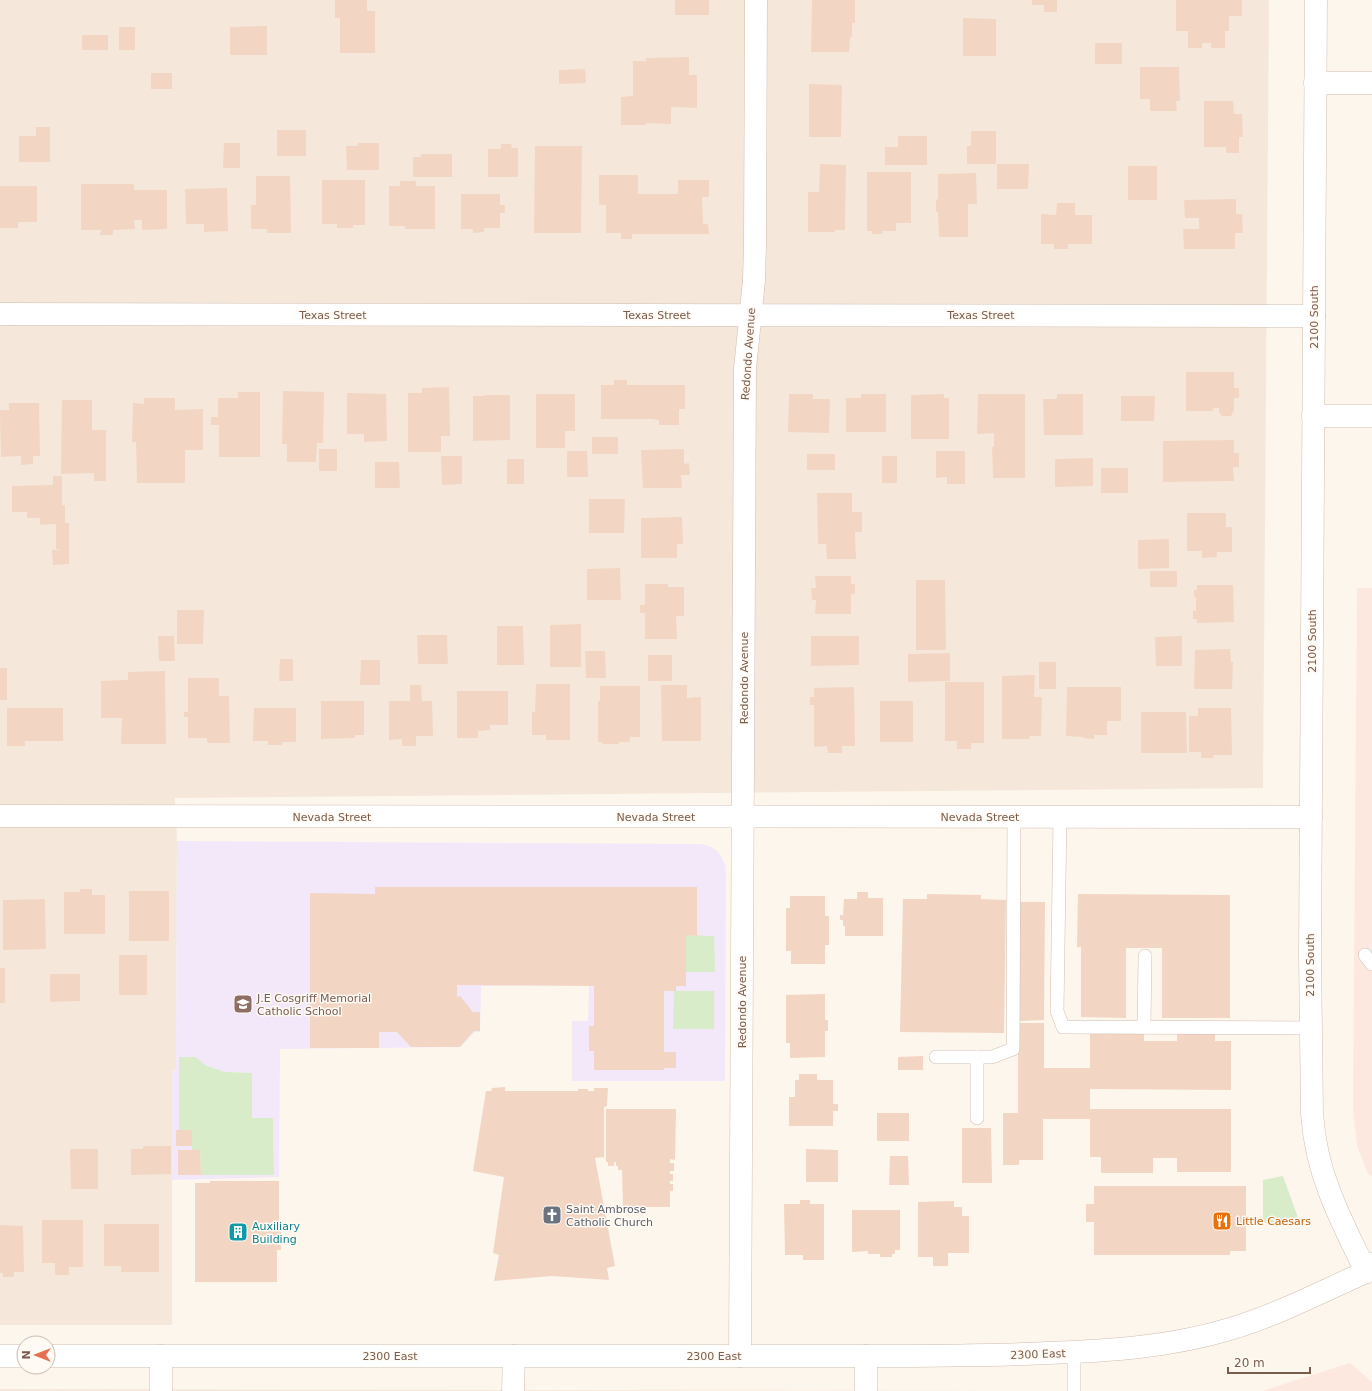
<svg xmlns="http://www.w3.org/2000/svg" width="1372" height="1391" font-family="'DejaVu Sans',sans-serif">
	<rect width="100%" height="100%" fill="#fdf6ec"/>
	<g fill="#f5e8da">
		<path d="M0,0H1269L1263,788L175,798L177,841L176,1070L172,1072V1325H0Z"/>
		<path d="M0,1389L1044,1391H0Z"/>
	</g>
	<g fill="#fde8e0">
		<path d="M1357,588H1372V1176L1368,1174L1357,1145L1353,1111Z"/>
		<path d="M1350,1363L1372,1382V1391H1262Z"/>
	</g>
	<path fill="#f3e8fa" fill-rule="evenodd" d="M177,841L701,844L709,846L716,850L721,856L725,864L726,872L725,1081H572V1021H588L589,986H481L480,1032H475L460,1047L280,1049L279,1177L172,1180V1072L176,1070ZM375,887H697V936H714V972H686V986H676V991H714H664V1070H595L594,1051L589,1050V1026H594V986L457,985V997H460L473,1012H480V1031H474L460,1047L397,1032H379V1048H310V894H375ZM665,1052L676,1053L675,1068H665ZM196,1057L205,1065L225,1072L252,1073V1119L273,1118L274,1175H178V1150H192V1146H176V1130H179Z"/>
	<g fill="#d8ecc9">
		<path d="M686,935L714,936L715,972H686Z"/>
		<path d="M674,991H714V1029H673Z"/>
		<path d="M179,1057H196L205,1065L225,1072L252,1073V1118H273L274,1175H201L200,1150H192V1130H179Z"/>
		<path d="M1283,1176L1297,1215L1296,1223H1263V1180Z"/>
	</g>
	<g fill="#f3d5c3">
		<path d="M335,0H367V11H375V53H340V18H335Z"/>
		<rect x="675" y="0" width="34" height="15"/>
		<path d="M812,0H855V23H852V37H850L849,52H811Z"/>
		<path d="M1032,0H1057V12H1044V5H1032Z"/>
		<path d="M1176,0H1242V16H1229V31H1225V48H1211V43H1202V48H1188V31H1176Z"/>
		<path d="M963,18L996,19V56H963Z"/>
		<path d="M267,26V55H230V27Z"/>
		<rect x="119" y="27" width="16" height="23"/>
		<rect x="82" y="35" width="26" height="15"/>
		<rect x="1095" y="43" width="27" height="21"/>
		<path d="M689,57V75H697V108L671,107V124L646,123V125H621V97L633,96V61H646V58Z"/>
		<path d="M1140,67H1179L1180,101H1176L1177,111H1150V99H1140Z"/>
		<path d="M585,69L586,83L559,84V70Z"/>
		<rect x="151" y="73" width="21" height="16"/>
		<path d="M809,84L842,85L841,137H809Z"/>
		<path d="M1204,101H1233L1234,114H1242L1243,137H1239V153H1226V147H1204Z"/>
		<path d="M36,127H50V162H19V136H36Z"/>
		<rect x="277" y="130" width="29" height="26"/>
		<path d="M971,131H996V164H967V146H971Z"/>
		<path d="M898,136H927V165H885V147H898Z"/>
		<path d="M224,143H240V168H223Z"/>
		<path d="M358,143H379V170H347L346,146H358Z"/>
		<path d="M501,144H512L511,148H518V177H488V149H501Z"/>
		<path d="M535,146H582L581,233H534Z"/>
		<path d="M421,154H452V177H413V157H421Z"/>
		<path d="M820,164L846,165L845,230H835V232H808V192H819Z"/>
		<path d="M997,164H1029L1028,189H997Z"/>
		<rect x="1128" y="166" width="29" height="34"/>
		<path d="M867,172H911V223H896V231H882V234H872V231H867Z"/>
		<path d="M976,173L977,204H968V237H939L938,212H936V200L938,199V174Z"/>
		<path d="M599,175H638V194H678V180H709V197H702L703,224H708L709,234H632V239H621V233H606V205H599Z"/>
		<path d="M256,176H290L291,233H267V229H251V205H256Z"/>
		<path d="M322,180H365V225H353V228H337V224H322Z"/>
		<path d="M400,181H416V186H435V229H405V226H389V186H400Z"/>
		<path d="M81,184H134V190H167V229L142,230V220H134L135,229L113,230V235H100L101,230H81Z"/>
		<path d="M0,186H37V222H18V228H0Z"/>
		<path d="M227,188L228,231L204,232V224H186L185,189Z"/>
		<path d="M461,194H500V205H505V213H500V228H484V232L473,233V229H461Z"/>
		<path d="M1236,199V214H1242L1243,233H1235V249H1184L1183,229H1199V218H1185L1184,200Z"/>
		<path d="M1057,203H1075V215H1092V244H1068V249H1054V244H1041V214L1056,215Z"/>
		<path d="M1186,372H1234V388H1239V398H1234V410L1231,416H1222L1219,412V408H1213V411H1186Z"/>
		<path d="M614,380H627V385H685V409H679V425H659V420H655V419H601V385H614Z"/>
		<path d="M449,387L450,436H441V452H408V393H422V388Z"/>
		<path d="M283,391L324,392L323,443H317L316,462H287V444H282Z"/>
		<path d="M238,392H260V457H219V425H211V417H218V398H238Z"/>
		<path d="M347,393L386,394L387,441L364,442V434H347Z"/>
		<path d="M536,394H575V431H565V448H536Z"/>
		<path d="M789,394H813V399H830L829,433L788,432Z"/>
		<path d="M861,394H886V432H846V398H861Z"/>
		<path d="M944,394V398H949V439H911V395Z"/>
		<path d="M978,394H1025V478H993L992,447H994V433L977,434Z"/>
		<path d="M1057,394H1083V435H1044L1043,399H1057Z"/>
		<path d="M485,395H510V440L473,441V396H485Z"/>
		<path d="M1121,396H1155L1154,421H1121Z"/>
		<path d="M144,398H175V410L203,409V450H185V483H137L136,442H132L133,403L144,404Z"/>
		<path d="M62,400H92V430H106V481H94V473L61,474Z"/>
		<path d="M9,403H39L40,456H33V464L21,465V456L1,457L0,410H9Z"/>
		<rect x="592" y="437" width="26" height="17"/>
		<path d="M1234,440V453H1239V467H1233L1234,481L1163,482V441Z"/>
		<rect x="319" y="449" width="18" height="22"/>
		<path d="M684,449V464L689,463L690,475H681L682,488H643L641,450Z"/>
		<path d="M567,451H587L588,477H567Z"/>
		<path d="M936,451H965V484H947V477L936,478Z"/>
		<rect x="807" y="454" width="28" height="16"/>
		<path d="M441,456H462V484L442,485Z"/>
		<rect x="882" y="456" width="15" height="27"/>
		<path d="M1093,458V486L1055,487V459Z"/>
		<rect x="507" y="459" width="17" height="25"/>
		<path d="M375,462H399L400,488H375Z"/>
		<rect x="1101" y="468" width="27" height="25"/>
		<path d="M53,476H62V505H65V523H69V564L53,565L52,550H61L56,549V524L40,525V518H27V512H12V486L53,485Z"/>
		<path d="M817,493H852V512H862V532H855L856,559H827L826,544H818Z"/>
		<path d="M589,499H625L624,533H589Z"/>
		<path d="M1187,513H1226V527H1232V552H1217V557L1202,558V551H1187Z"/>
		<path d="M682,517L683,544H677V558H641V518Z"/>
		<path d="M1169,539V568L1138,569V540Z"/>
		<path d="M620,568L621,600H587V569Z"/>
		<rect x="1150" y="571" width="27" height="16"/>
		<path d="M815,576H851V584H855V594H851V614H815L816,600H812L811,588H816Z"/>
		<path d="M916,580H945L946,650H916Z"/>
		<path d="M645,584H668V587H684V616H676L677,639H645V613H640V605H645Z"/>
		<path d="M1197,585H1233L1234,622L1197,623V619H1193V611H1196V597H1194V590H1197Z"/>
		<path d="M177,610H204L203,644H177Z"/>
		<path d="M581,624V667H550V625Z"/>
		<path d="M497,626H523L524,665H497Z"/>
		<path d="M417,635H447L448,664H418Z"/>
		<path d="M158,636H174L175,661H159Z"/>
		<path d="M811,636H859V665L811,666Z"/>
		<path d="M1182,636V666H1156L1155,637Z"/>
		<path d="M1230,649L1231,662H1233L1232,689H1194L1195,650Z"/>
		<path d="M585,651H605L606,678H586Z"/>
		<path d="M950,653V681L908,682V654Z"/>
		<rect x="648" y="655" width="24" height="26"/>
		<path d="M280,659H293V681H279Z"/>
		<path d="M361,660H380V685H360Z"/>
		<rect x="1039" y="662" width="17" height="27"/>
		<rect x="0" y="668" width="7" height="32"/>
		<path d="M165,671L166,744H121L122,718H101V681L128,680V672Z"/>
		<path d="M1035,675L1034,697H1042L1041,736H1030L1029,739H1002V676Z"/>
		<path d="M188,678H219V696H229L230,743H207V738H188V717H184V712H188Z"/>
		<path d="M945,682H984V743H971V749H957V741H945Z"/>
		<path d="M536,684H570V740H546V735H532V712H535Z"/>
		<path d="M410,685H421L422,701H432L433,736H416V746H402V739L389,740V701H410Z"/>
		<path d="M661,685H687V698L701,697V741H662Z"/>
		<path d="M600,686H640V737H630V742H619V744H602V742H598V701H600Z"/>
		<path d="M854,687L855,746H842V753H828L827,746L814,747V705H810V697H814V688Z"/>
		<path d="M1067,687H1121V721H1107V735H1094V739L1083,738V737L1066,736Z"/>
		<path d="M457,691H508V725H490V730L478,731V738H457Z"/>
		<path d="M321,701H364V735H355V738L321,739Z"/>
		<rect x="880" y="701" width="33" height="41"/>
		<path d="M7,708H63V741H25V746H7Z"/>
		<path d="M254,708H296V742H282V745H268V741H253Z"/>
		<path d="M1198,708H1231L1232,755H1213L1214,758H1201V752H1189V716H1198Z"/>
		<path d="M1141,712H1186L1187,753H1141Z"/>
		<path d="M375,887H697V936L686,935V986H676V991H664V1052H676V1068H664V1070H594V1051H589V1026H594V986L457,985V997L460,996L473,1012H480V1031H474L460,1047H411L397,1032H379V1048H310V893L375,894Z"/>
		<path d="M80,889H92V895H105V934H64V892H80Z"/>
		<rect x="129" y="891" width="40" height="50"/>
		<path d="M857,892H868V898H883V936H845V926H843V920H840V915H843L844,899H857Z"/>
		<path d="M927,894L981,895V899L1006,900L1004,1033L900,1032L903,899H927Z"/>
		<path d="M1078,894L1230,895V1018H1162V948H1126V1018L1081,1017V947H1077Z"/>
		<path d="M790,896H825V916H829V945H825V964H791V951H786V908H790Z"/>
		<path d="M45,899L46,949L3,950V900Z"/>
		<path d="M1020,902H1045L1044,1020L1019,1021Z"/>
		<rect x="119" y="955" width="28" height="40"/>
		<rect x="0" y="968" width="5" height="35"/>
		<path d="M50,974H80V1001L50,1002Z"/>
		<path d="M825,994V1020H828V1031H825V1057L790,1058V1043H786V995Z"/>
		<path d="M1018,1023H1044V1068H1090V1119H1043V1160H1019V1165H1003V1113H1018Z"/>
		<path d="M1090,1030H1144V1041H1177V1031H1215V1041H1231V1090L1090,1089Z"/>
		<path d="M923,1056V1070H898V1057Z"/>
		<path d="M799,1074H817V1080H833V1104H838V1111H833V1126H789V1097H795V1080H799Z"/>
		<path d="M505,1087V1091H578V1089H588V1091H594V1088H608L607,1106L604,1107V1157L595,1158L615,1266L607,1268L609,1280L552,1276L494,1281L499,1255L493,1253L504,1177L473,1171L486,1091H491L492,1088Z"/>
		<path d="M606,1109H676L675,1160L670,1159V1163H674V1171H670V1174H673V1181H670V1184H673V1191H670V1207H623L622,1170H618V1166H616V1162H614V1166H608V1162H606Z"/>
		<path d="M1090,1109H1231V1172H1177V1158H1153V1173H1101V1157H1090Z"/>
		<rect x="877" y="1113" width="32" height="28"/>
		<path d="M962,1128H991L992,1183H962Z"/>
		<rect x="176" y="1130" width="16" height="16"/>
		<path d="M143,1146H171V1174L131,1175V1149H143Z"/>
		<path d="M70,1149H98V1189H71Z"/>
		<path d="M806,1149L838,1150V1182H806Z"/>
		<path d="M178,1150H200L201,1175H178Z"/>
		<path d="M890,1156H908L909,1185H889Z"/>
		<path d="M210,1181H279V1231L281,1232V1250H277V1282H195V1183H210Z"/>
		<path d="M1094,1186H1246V1251H1230V1255H1094V1222H1086V1204H1094Z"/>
		<path d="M800,1200H810V1204H824V1260H803V1255H785L784,1204H800Z"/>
		<path d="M954,1201V1207H962V1216H969V1253H948V1266H933V1257H918V1202Z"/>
		<path d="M852,1210H900V1250H895V1254H892V1257H880V1254H868V1251L852,1252Z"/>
		<path d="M42,1220H83V1267H69V1275H55V1263H42Z"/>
		<path d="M104,1224H159V1272H121V1266H104Z"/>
		<path d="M0,1225L23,1226L24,1272H14V1277H3V1273H0Z"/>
	</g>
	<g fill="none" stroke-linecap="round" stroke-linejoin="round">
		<g stroke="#d1beb0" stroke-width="14">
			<g id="service">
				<path d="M1060,817L1057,1011L1063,1027L1311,1028"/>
				<path d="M1365,955L1372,964"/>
				<path d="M1144,1027L1145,956"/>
				<path d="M936,1057H992L1013,1049L1014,817"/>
				<path d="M977,1057V1118"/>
				<path d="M1074,1352V1391"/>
			</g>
		</g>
		<g stroke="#d1beb0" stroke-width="23">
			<g id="minor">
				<path d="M1315,83H1372"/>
				<path d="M0,314L1314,316"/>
				<path d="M1313,416H1372"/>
				<path d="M0,816L1311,817"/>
				<path d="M161,1356V1391"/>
				<path d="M740,1356L745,369L754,280L755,244L756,0"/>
				<path d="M513,1391L514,1356"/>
				<path d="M866,1391V1356"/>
			</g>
		</g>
		<g stroke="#d1beb0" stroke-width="23">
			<g id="tertiary">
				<path d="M1316,0L1310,955L1312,1114C1314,1141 1320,1168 1330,1193C1340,1220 1354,1246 1366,1272"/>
				<path d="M0,1356H24"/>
				<path d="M48,1356H866C927,1356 987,1356 1047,1353C1109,1351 1170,1347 1230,1329C1277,1315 1321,1292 1366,1272L1372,1264"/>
			</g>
		</g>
		<use href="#service" stroke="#fff" stroke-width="13"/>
		<use href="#minor" stroke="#fff" stroke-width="22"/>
		<use href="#tertiary" stroke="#fff" stroke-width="22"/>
	</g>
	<defs>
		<g id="school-square" transform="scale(1)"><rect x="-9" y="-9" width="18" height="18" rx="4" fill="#8d6e63" stroke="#fffaf3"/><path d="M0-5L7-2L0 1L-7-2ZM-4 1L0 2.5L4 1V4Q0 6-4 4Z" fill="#fff"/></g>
		<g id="church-square" transform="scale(1)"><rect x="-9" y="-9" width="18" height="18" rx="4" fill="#6b7280" stroke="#fffaf3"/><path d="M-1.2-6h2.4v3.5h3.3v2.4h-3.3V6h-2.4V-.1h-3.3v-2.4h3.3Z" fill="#fff"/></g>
		<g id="restaurant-square" transform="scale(1)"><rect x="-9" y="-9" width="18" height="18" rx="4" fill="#e8710a" stroke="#fffaf3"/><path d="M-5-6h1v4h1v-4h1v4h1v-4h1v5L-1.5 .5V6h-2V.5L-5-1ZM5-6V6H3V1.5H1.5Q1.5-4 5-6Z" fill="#fff"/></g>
		<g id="building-square" transform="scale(1)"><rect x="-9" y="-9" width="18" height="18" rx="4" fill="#0f9aa8" stroke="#fffaf3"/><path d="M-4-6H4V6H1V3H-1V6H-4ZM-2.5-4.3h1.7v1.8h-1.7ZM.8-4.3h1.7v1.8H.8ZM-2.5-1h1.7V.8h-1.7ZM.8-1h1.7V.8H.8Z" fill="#fff"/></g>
	</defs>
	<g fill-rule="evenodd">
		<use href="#school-square" x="243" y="1004"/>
		<use href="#church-square" x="552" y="1215"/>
		<use href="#restaurant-square" x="1222" y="1221"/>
		<use href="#building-square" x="238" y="1232"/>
	</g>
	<g text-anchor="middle" stroke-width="3" stroke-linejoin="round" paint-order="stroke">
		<g font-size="11" fill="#7a5c4d" stroke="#fffaf3">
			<text x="333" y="319">Texas Street</text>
			<text x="657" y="319">Texas Street</text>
			<text x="981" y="319">Texas Street</text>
			<text transform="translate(1314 317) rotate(-90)" y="4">2100 South</text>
			<text transform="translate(748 354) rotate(-86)" y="4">Redondo Avenue</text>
			<text transform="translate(1312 641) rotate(-90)" y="4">2100 South</text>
			<text transform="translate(744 678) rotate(-90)" y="4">Redondo Avenue</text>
			<text x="332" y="821">Nevada Street</text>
			<text x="656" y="821">Nevada Street</text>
			<text x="980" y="821">Nevada Street</text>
			<text transform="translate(1310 965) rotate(-90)" y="4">2100 South</text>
			<text transform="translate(742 1002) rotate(-90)" y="4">Redondo Avenue</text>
			<text transform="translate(1038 1354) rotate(-2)" y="4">2300 East</text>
			<text x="390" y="1360">2300 East</text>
			<text x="714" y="1360">2300 East</text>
		</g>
		<g font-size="11" fill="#785e54" stroke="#fffaf3" text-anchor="start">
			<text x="257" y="1002">J.E Cosgriff Memorial<tspan x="257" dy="13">Catholic School</tspan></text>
		</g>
		<g font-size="11" fill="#5b616d" stroke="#fffaf3" text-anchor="start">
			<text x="566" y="1213">Saint Ambrose<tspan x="566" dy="13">Catholic Church</tspan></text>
		</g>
		<g font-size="11" fill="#c56008" stroke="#fffaf3" text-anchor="start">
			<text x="1236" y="1225">Little Caesars</text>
		</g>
		<g font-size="11" fill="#0d838f" stroke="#fffaf3" text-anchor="start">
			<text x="252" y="1230">Auxiliary<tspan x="252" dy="13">Building</tspan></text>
		</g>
	</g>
	<g transform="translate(36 1355) rotate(270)"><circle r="19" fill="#fffaf3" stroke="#cabbb1"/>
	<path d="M0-3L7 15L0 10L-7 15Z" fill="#e76f51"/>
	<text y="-6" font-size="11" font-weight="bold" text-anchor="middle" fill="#7a5c4d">N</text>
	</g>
	<path d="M1228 1367v6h82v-6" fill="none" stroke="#7a5c4d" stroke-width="2"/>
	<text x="1234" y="1367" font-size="12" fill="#7a5c4d" stroke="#fffaf3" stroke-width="3" paint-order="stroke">20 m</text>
</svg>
